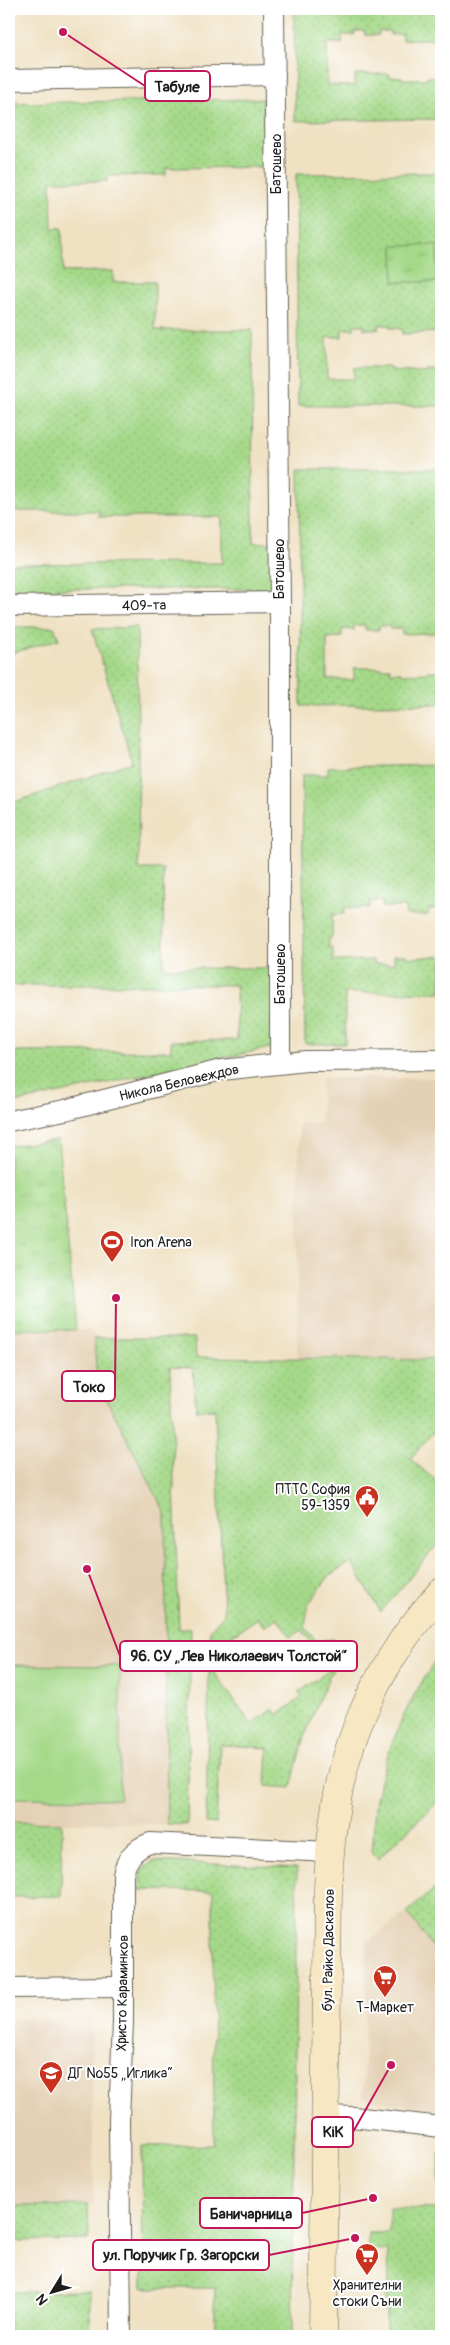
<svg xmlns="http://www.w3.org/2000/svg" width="450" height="2345" font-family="Pangolin,sans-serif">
	<defs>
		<pattern id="grass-dots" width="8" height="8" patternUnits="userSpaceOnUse" patternTransform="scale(1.25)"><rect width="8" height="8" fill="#a5d989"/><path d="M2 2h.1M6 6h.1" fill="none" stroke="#8dba76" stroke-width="1.8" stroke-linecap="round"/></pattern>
		<pattern id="park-tufts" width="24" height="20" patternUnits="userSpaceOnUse" patternTransform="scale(1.25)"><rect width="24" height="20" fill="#a5d989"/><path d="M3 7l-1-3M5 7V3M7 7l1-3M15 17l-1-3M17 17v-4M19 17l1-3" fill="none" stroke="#8dba76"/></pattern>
	</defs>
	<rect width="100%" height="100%" fill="#fff"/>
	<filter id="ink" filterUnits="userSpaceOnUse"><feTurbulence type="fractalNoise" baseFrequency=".02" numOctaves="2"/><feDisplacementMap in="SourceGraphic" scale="10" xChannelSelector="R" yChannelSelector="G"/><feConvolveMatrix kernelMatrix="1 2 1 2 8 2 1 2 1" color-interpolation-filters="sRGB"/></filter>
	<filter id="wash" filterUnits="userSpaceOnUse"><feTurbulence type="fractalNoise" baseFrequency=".0096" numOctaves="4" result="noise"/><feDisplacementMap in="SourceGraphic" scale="20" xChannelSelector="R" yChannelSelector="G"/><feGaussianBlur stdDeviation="1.12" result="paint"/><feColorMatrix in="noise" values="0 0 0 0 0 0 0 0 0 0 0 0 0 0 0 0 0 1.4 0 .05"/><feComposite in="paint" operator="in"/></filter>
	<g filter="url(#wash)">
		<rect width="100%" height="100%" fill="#efe1c2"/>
		<g fill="#e4d0b4">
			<path d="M321,1078H441V1360L297,1358L299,1123L321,1124Z"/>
			<path d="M9,1329L93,1330L97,1381L165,1512L167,1824L9,1822Z"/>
			<path d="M407,1912L441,1959V2111L363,2099L367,1942Z"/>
			<path d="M91,2018L94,2205L9,2206V2019Z"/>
		</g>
		<g fill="url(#grass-dots)" stroke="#607a52">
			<path d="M294,9H441V29L439,30V38L402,40V34L390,35V31H379V35H365V31H355L354,35H342V43H327V85L354,86L355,74H390V77H402V79H427V77H439V72H441V119L295,121Z"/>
			<path d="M263,99L264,167L166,168V175L108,176L107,181H51L52,228H62L63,272L113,271V282H155V330H252L253,543H273V589H9V564L222,563V517H99V511H9V103Z"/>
			<path d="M441,173V323L439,324L438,332L402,334V329L390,328L389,325H379V329H364V325H354V329H342V337H327V379H354V368H390V371L427,373V371H439V366H441V406H298L296,174Z"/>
			<path d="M299,469H441V624H439V633L402,634V629H390V626H379V630H365V625H354V630L342,629V637L327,638V679L354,680V668H390V672H401L402,674L427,673V671H439V667H441V704L301,706Z"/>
			<path d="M9,627H54L59,639L9,654Z"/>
			<path d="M137,627L139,869H163L164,968H274V1047L9,1104V1052L171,1051V1041L237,1040L236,985H9V804L132,762L92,629Z"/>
			<path d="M441,765V909H429L428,915H406L405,907H382V901H370V908H344V914L332,915V937L329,938V948H333V961L374,960V964H394V955H407V958L441,956V992L345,993V1044H305L302,775H328V767Z"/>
			<path d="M94,1338H195L196,1357L441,1360V1437L434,1431L410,1459L441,1485V1540L381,1612L351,1562L330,1575L308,1605L305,1627L316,1641L333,1639L344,1647C320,1694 302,1735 291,1788L266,1786L268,1748L220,1745L216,1824L206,1823L209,1672L213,1671L251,1724L273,1709L278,1715L302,1697L298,1693L331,1669L302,1630L291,1637L277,1618L264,1627L258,1618L210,1650V1630L224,1614L215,1409L196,1410L193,1368L170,1367L179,1629H191L187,1825L167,1824L165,1512L97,1381Z"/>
			<path d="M441,1654V1799L378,1859L372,1853C374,1836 373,1817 376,1800C385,1751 410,1694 441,1654Z"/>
			<path d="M9,1822L62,1823L61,1896L9,1897Z"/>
			<path d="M153,1861L297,1868L292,2336H215V2288H143L142,2146L214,2145L213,1891L140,1890L142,1870Z"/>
			<path d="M439,1885L441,1887V1959L407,1912Z"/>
			<path d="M439,2152H441V2336H386V2289H389L388,2251L368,2250V2233H389V2208L439,2209Z"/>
			<path d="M88,2205L89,2240L9,2241V2206Z"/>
			<path d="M90,2291V2336H9V2292Z"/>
		</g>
		<g fill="url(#park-tufts)" stroke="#607a52">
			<path d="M437,245V282H394L393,246Z"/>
			<path d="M58,1140L76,1330L9,1329V1146Z"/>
		</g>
		<path fill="#a5d989" stroke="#607a52" d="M9,1665L120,1666V1799L9,1798Z"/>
	</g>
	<g filter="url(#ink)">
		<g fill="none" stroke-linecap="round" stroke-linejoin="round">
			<g stroke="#666156" stroke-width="22">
				<g id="street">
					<path d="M274,9L280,602V1062"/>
					<path d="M9,80L275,75"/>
					<path d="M9,606L280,602"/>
					<path d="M9,1121L65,1110L221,1070L306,1061L441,1060"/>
					<path d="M9,1988L123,1987"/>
					<path d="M326,2116L353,2117L441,2127"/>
					<path d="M121,2336L119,2120L123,2022V1874C127,1858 134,1849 150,1843L329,1852"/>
				</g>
			</g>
			<g stroke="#666156" stroke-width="29">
				<path id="secondary" d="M323,2336L328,1889C331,1795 349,1719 403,1640C414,1623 428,1608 441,1592"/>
			</g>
			<use href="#street" stroke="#fff" stroke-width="20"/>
			<use href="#secondary" stroke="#f7e8c3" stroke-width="28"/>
		</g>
	</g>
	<defs>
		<g id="stadium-pin" transform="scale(1.25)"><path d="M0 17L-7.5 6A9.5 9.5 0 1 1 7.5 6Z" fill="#c8321e" stroke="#fff"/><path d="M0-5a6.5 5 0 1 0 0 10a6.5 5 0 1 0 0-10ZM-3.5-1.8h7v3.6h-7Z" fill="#fff"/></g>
		<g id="civic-pin" transform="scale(1.25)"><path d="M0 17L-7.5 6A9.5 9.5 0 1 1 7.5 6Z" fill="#c8321e" stroke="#fff"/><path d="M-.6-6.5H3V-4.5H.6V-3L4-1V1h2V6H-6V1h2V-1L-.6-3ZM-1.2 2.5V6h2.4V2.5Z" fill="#fff"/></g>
		<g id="supermarket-pin" transform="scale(1.25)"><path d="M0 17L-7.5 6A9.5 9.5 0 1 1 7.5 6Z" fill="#c8321e" stroke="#fff"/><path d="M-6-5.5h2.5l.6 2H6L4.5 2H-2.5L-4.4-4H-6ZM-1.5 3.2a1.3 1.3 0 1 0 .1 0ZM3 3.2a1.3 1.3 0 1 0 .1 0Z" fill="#fff"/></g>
		<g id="school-pin" transform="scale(1.25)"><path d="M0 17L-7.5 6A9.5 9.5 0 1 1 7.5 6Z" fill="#c8321e" stroke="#fff"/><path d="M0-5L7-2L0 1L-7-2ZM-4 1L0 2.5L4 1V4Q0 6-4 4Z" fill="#fff"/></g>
	</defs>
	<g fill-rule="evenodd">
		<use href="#stadium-pin" x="112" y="1242"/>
		<use href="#civic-pin" x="367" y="1497"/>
		<use href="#supermarket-pin" x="385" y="1977"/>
		<use href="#school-pin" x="51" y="2073"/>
		<use href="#supermarket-pin" x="367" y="2255"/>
	</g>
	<g text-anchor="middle" stroke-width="4" stroke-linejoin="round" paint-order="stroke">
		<g font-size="14" fill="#1c1c1c" stroke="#fff">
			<text transform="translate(276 164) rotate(-90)" y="5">Батошево</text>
			<text transform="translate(279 569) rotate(-90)" y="5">Батошево</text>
			<text transform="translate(144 605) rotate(-1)" y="5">409-та</text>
			<text transform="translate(280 974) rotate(-90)" y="5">Батошево</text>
			<text transform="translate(179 1082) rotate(-13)" y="5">Никола Беловеждов</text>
			<text transform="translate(328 1950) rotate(-89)" y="5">бул. Райко Даскалов</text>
			<text transform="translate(122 1993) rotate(-89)" y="5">Христо Караминков</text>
		</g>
		<g font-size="14" fill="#1c1c1c" stroke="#fff" text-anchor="start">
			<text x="130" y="1247">Iron Arena</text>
			<text x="350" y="1494" text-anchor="end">ПТТС София<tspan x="350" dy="16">59-1359</tspan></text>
			<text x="385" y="2012" text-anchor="middle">Т-Маркет</text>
			<text x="68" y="2078">ДГ №55 „Иглика“</text>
			<text x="367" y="2290" text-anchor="middle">Хранителни<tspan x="367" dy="16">стоки Съни</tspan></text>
		</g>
	</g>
	<path fill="none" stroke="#c2185b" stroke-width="2" d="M63 32L145 86M116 1298L115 1386M87 1569L120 1656M391 2065L353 2132M373 2198L302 2213M355 2238L269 2255"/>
	<g fill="#c2185b" stroke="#fff" stroke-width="2">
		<circle cx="63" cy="32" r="5"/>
		<circle cx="116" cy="1298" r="5"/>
		<circle cx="87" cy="1569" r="5"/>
		<circle cx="391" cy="2065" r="5"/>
		<circle cx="373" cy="2198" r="5"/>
		<circle cx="355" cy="2238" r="5"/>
	</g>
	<g fill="#fff" stroke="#c2185b" stroke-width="2">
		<rect x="145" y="71" width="65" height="30" rx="5"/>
		<rect x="62" y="1371" width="53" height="30" rx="5"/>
		<rect x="120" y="1641" width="237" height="30" rx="5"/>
		<rect x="312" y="2117" width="41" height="30" rx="5"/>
		<rect x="200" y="2198" width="102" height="30" rx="5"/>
		<rect x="93" y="2240" width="176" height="30" rx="5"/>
	</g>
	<g font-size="15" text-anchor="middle" font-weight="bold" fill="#1c1c1c">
		<text x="177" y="92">Табуле</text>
		<text x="89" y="1392">Токо</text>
		<text x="239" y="1661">96. СУ „Лев Николаевич Толстой“</text>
		<text x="333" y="2137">KiK</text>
		<text x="251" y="2219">Баничарница</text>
		<text x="181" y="2260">ул. Поручик Гр. Загорски</text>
	</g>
	<rect width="450" height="2345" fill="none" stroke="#fff" stroke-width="30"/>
	<g transform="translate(52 2292) rotate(233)" stroke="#ffffff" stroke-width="4" paint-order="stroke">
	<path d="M0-4L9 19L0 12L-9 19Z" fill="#1c1c1c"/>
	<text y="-8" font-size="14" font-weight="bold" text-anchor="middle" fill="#1c1c1c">N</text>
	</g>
</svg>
